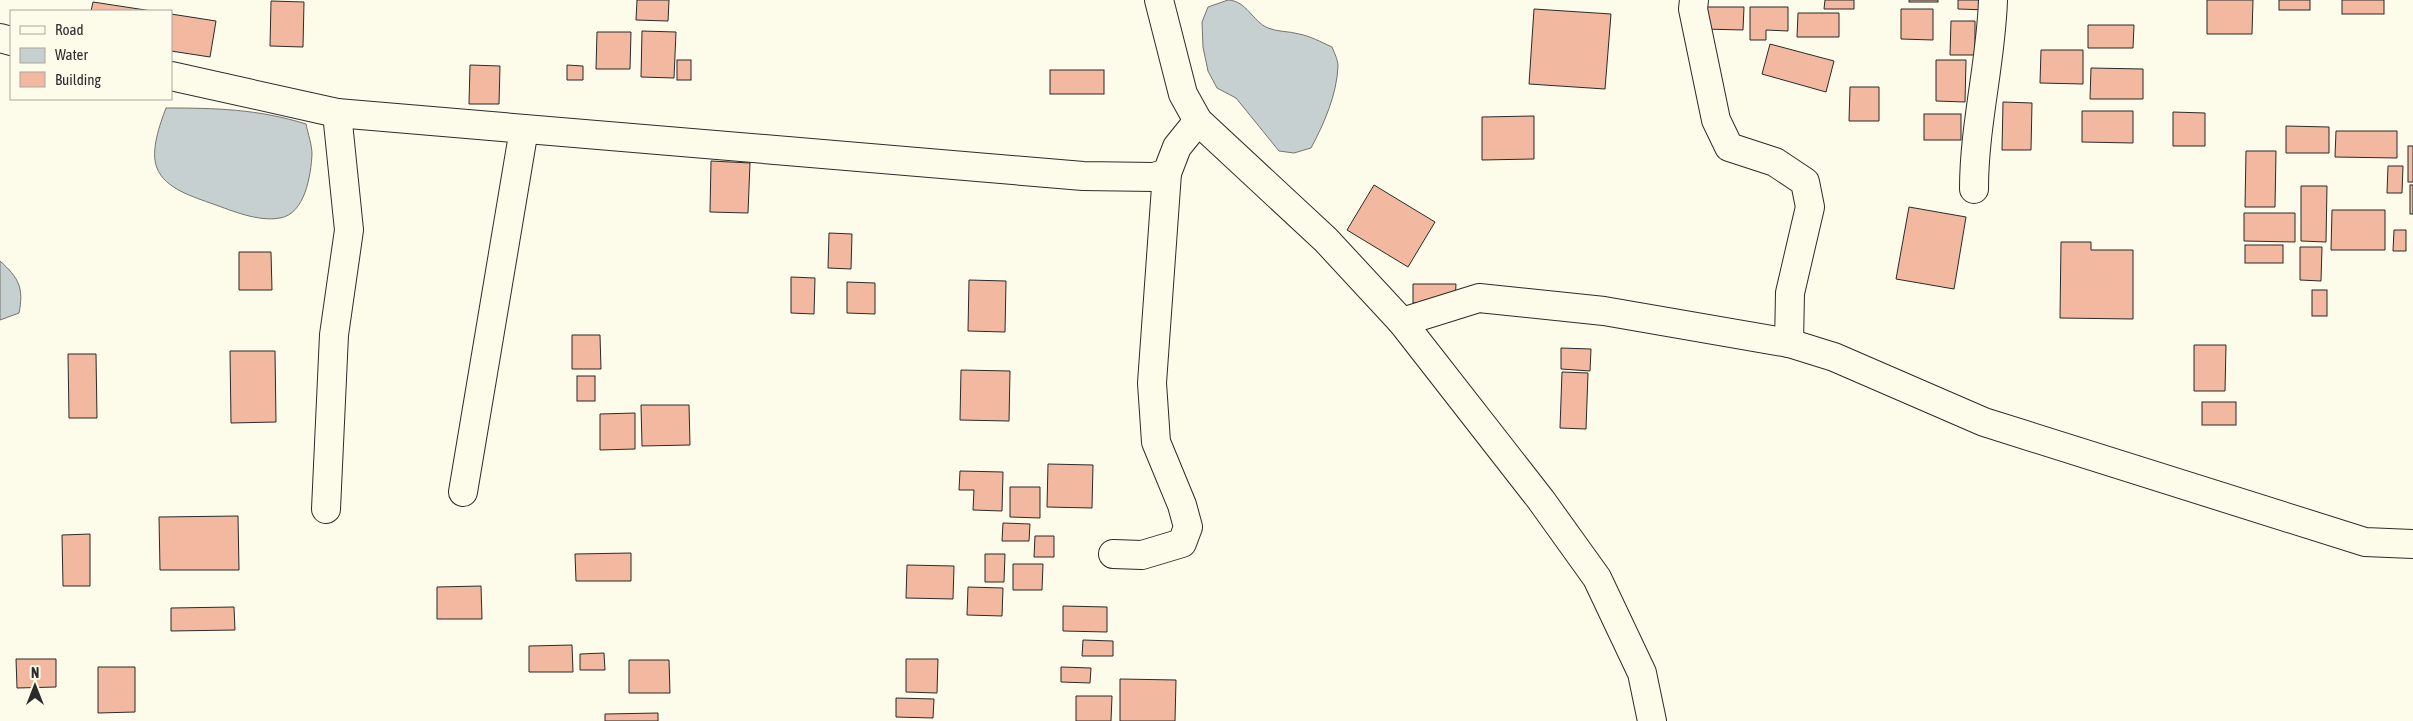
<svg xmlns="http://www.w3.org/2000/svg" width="2413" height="721" font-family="'Asap Condensed',sans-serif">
	<rect width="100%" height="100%" fill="#fdfbea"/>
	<g fill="#c7d0d0" stroke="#74746e">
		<path d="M1228,0C1247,1 1252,21 1268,28C1277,32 1289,31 1299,34C1310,36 1321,42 1332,47C1334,52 1338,60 1338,66C1337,94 1324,124 1311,148L1294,153L1279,151L1236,98L1217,88L1208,71L1203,47L1202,22L1208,7Z"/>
		<path d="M166,108C215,108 258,109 306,124C308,134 312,145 312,154C311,175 305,214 280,218C258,222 233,211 213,204C194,197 165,189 157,168C150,151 160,124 166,108Z"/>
		<path d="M0,261C19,278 24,288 19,313L0,320Z"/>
	</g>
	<g fill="#f2b8a0" stroke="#2b2b2b">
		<path d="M637,0H669L668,21L636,20Z"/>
		<path d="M1825,0H1854V9H1824Z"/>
		<rect x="1909" y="0" width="29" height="2"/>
		<path d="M1958,0H1988V10L1958,9Z"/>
		<path d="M2207,0H2253L2252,34H2207Z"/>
		<rect x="2279" y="0" width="31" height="10"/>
		<rect x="2342" y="0" width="42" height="14"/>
		<path d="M271,1L304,2L303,47L270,46Z"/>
		<path d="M93,2L152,11H91Z"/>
		<path d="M1704,7H1744L1743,30L1703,29Z"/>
		<path d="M1750,7H1788V31L1766,30V40H1750Z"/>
		<path d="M1534,9L1611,14L1605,89L1529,84Z"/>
		<path d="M1901,9H1933V40L1901,39Z"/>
		<path d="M1798,13H1839V37H1797Z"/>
		<path d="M171,14L216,21L210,57L171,51Z"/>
		<path d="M1951,21H1975V55H1950Z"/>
		<path d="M2088,25H2134L2133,48H2088Z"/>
		<path d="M642,31L676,32L674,78L641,77Z"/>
		<path d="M597,32H631L630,69H596Z"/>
		<path d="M1770,44L1834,61L1826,92L1762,74Z"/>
		<path d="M2041,50H2083V84L2040,83Z"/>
		<rect x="677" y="60" width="14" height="20"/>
		<path d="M1936,60H1966L1965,102L1936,101Z"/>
		<path d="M470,65L500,66L499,104H469Z"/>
		<path d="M567,65L583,66V80H567Z"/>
		<path d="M2091,68L2143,69V99H2090Z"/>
		<rect x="1050" y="70" width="54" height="24"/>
		<path d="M1850,87H1879V121H1849Z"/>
		<path d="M2003,102L2032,103L2031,150H2002Z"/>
		<path d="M2082,111H2133V143L2082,142Z"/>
		<path d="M2173,112L2205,113V146H2173Z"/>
		<rect x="1924" y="114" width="37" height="26"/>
		<path d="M1534,116V159L1482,160V117Z"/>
		<path d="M2286,126L2329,127V153H2286Z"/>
		<path d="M2336,131H2397V158L2335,157Z"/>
		<rect x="2408" y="146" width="5" height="36"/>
		<path d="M2246,151H2276L2275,207H2245Z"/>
		<path d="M711,161L750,163L748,213L710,212Z"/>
		<path d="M2388,166H2403L2402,193H2387Z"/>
		<path d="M1374,185L1435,222L1408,267L1347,230Z"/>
		<rect x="2410" y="185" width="3" height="29"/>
		<path d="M2301,186H2327L2326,242L2301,241Z"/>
		<path d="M1909,207L1966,217L1954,289L1896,279Z"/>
		<path d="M2332,210H2385V250H2331Z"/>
		<path d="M2244,213H2295V242L2244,241Z"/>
		<path d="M2394,230H2406V251H2393Z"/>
		<path d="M829,233L852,234L851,269L828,268Z"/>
		<path d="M2061,242H2091V250H2133V319L2060,318Z"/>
		<rect x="2245" y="245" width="38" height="18"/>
		<path d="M2300,247H2322L2321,281L2300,280Z"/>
		<path d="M239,252H271L272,290H239Z"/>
		<path d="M791,277L815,278L814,314L791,313Z"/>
		<path d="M969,280L1006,281L1005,332L968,331Z"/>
		<path d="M847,282L875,283V314L847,313Z"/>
		<path d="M1413,284H1456L1455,303H1413Z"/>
		<rect x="2312" y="290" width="15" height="26"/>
		<path d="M572,335H600L601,369H572Z"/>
		<path d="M2194,345H2226L2225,391H2194Z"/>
		<path d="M1561,348L1591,349L1590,371L1561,369Z"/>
		<path d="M230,351H275L276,422L231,423Z"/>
		<path d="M68,354H96L97,418H69Z"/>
		<path d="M961,370L1010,371L1009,421L960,420Z"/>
		<path d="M1562,372L1588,373L1586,429L1560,428Z"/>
		<rect x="577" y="376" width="18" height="25"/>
		<rect x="2202" y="402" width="34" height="23"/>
		<path d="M641,405H689L690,445L642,446Z"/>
		<path d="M635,413V449L600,450V414Z"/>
		<path d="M1048,464L1093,465L1092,508L1047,507Z"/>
		<path d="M960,471L1003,472L1002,511L973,510L974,490H959Z"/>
		<path d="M1010,487H1040V518L1010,517Z"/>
		<path d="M238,516L239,570H160L159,517Z"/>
		<path d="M1003,523L1030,524L1029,541H1002Z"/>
		<path d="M90,534V586H63L62,535Z"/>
		<path d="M1035,536H1054V557H1034Z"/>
		<path d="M631,553V581H576L575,554Z"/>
		<path d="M985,554H1005L1004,582H985Z"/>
		<path d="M1013,564H1043L1042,590H1013Z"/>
		<path d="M907,565L954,566L953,599L906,598Z"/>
		<path d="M481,586L482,619H437V587Z"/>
		<path d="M968,587L1003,588L1002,616L967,615Z"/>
		<path d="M1063,606L1107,607V632L1063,631Z"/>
		<path d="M234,607L235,630L171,631V608Z"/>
		<path d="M1083,640L1113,641V656H1082Z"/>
		<path d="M572,645L573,672H529V646Z"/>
		<path d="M604,653L605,670H580V654Z"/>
		<path d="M16,659H56V687L17,688Z"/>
		<path d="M906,659H938L937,693L906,692Z"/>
		<path d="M629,660H669L670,693H629Z"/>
		<path d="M98,667H135V712L98,713Z"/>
		<path d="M1061,667L1091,668L1090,683L1061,682Z"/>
		<path d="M1120,679L1176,680L1175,721H1120Z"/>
		<path d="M1076,696H1112L1111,721H1076Z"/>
		<path d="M896,698L934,699L933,718L896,717Z"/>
		<path d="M658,713V721H605V714Z"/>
	</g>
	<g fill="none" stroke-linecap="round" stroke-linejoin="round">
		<g stroke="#2b2b2b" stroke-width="30">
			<g id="street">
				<path d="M1694,0L1693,9L1716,120L1729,147L1775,162L1805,182L1810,207L1790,293L1789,343"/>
				<path d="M0,38L11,41"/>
				<path d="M171,76L337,113L1083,176L1154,177L1167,173L1177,147L1198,121"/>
				<path d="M1974,189C1974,125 1991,63 1993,0"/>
				<path d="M1402,322L1479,298L1604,311L1789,343L1834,357L1984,422L2365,542L2413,544"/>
				<path d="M463,492L524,129"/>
				<path d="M326,509L334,335L349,230L337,113"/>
				<path d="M1113,554L1142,555L1182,543L1188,527L1182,505L1156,442L1152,383L1167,173"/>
			</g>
		</g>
		<g stroke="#2b2b2b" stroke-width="30">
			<path id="secondary" d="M1159,0L1183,94L1198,121L1326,240L1402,322L1541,500L1597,578L1642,673L1652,721"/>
		</g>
		<use href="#street" stroke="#fdfbea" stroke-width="28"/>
		<use href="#secondary" stroke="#fdfbea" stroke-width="28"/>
	</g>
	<rect x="10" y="10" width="162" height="90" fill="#fdfbea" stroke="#a9a89e"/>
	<rect x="20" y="26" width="25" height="8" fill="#fdfbea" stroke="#a9a89e"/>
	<text x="55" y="35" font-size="15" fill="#2b2b2b">Road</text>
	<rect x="20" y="48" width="25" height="15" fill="#c7d0d0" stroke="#a9a89e"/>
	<text x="55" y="60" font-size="15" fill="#2b2b2b">Water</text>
	<rect x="20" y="72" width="25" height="15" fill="#f2b8a0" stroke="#a9a89e"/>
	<text x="55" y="85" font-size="15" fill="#2b2b2b">Building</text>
	<g transform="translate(35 686)" stroke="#fdfbea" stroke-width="4" paint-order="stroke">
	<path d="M0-4L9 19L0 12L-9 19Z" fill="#2b2b2b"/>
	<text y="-8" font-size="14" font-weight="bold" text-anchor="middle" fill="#2b2b2b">N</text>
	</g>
</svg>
